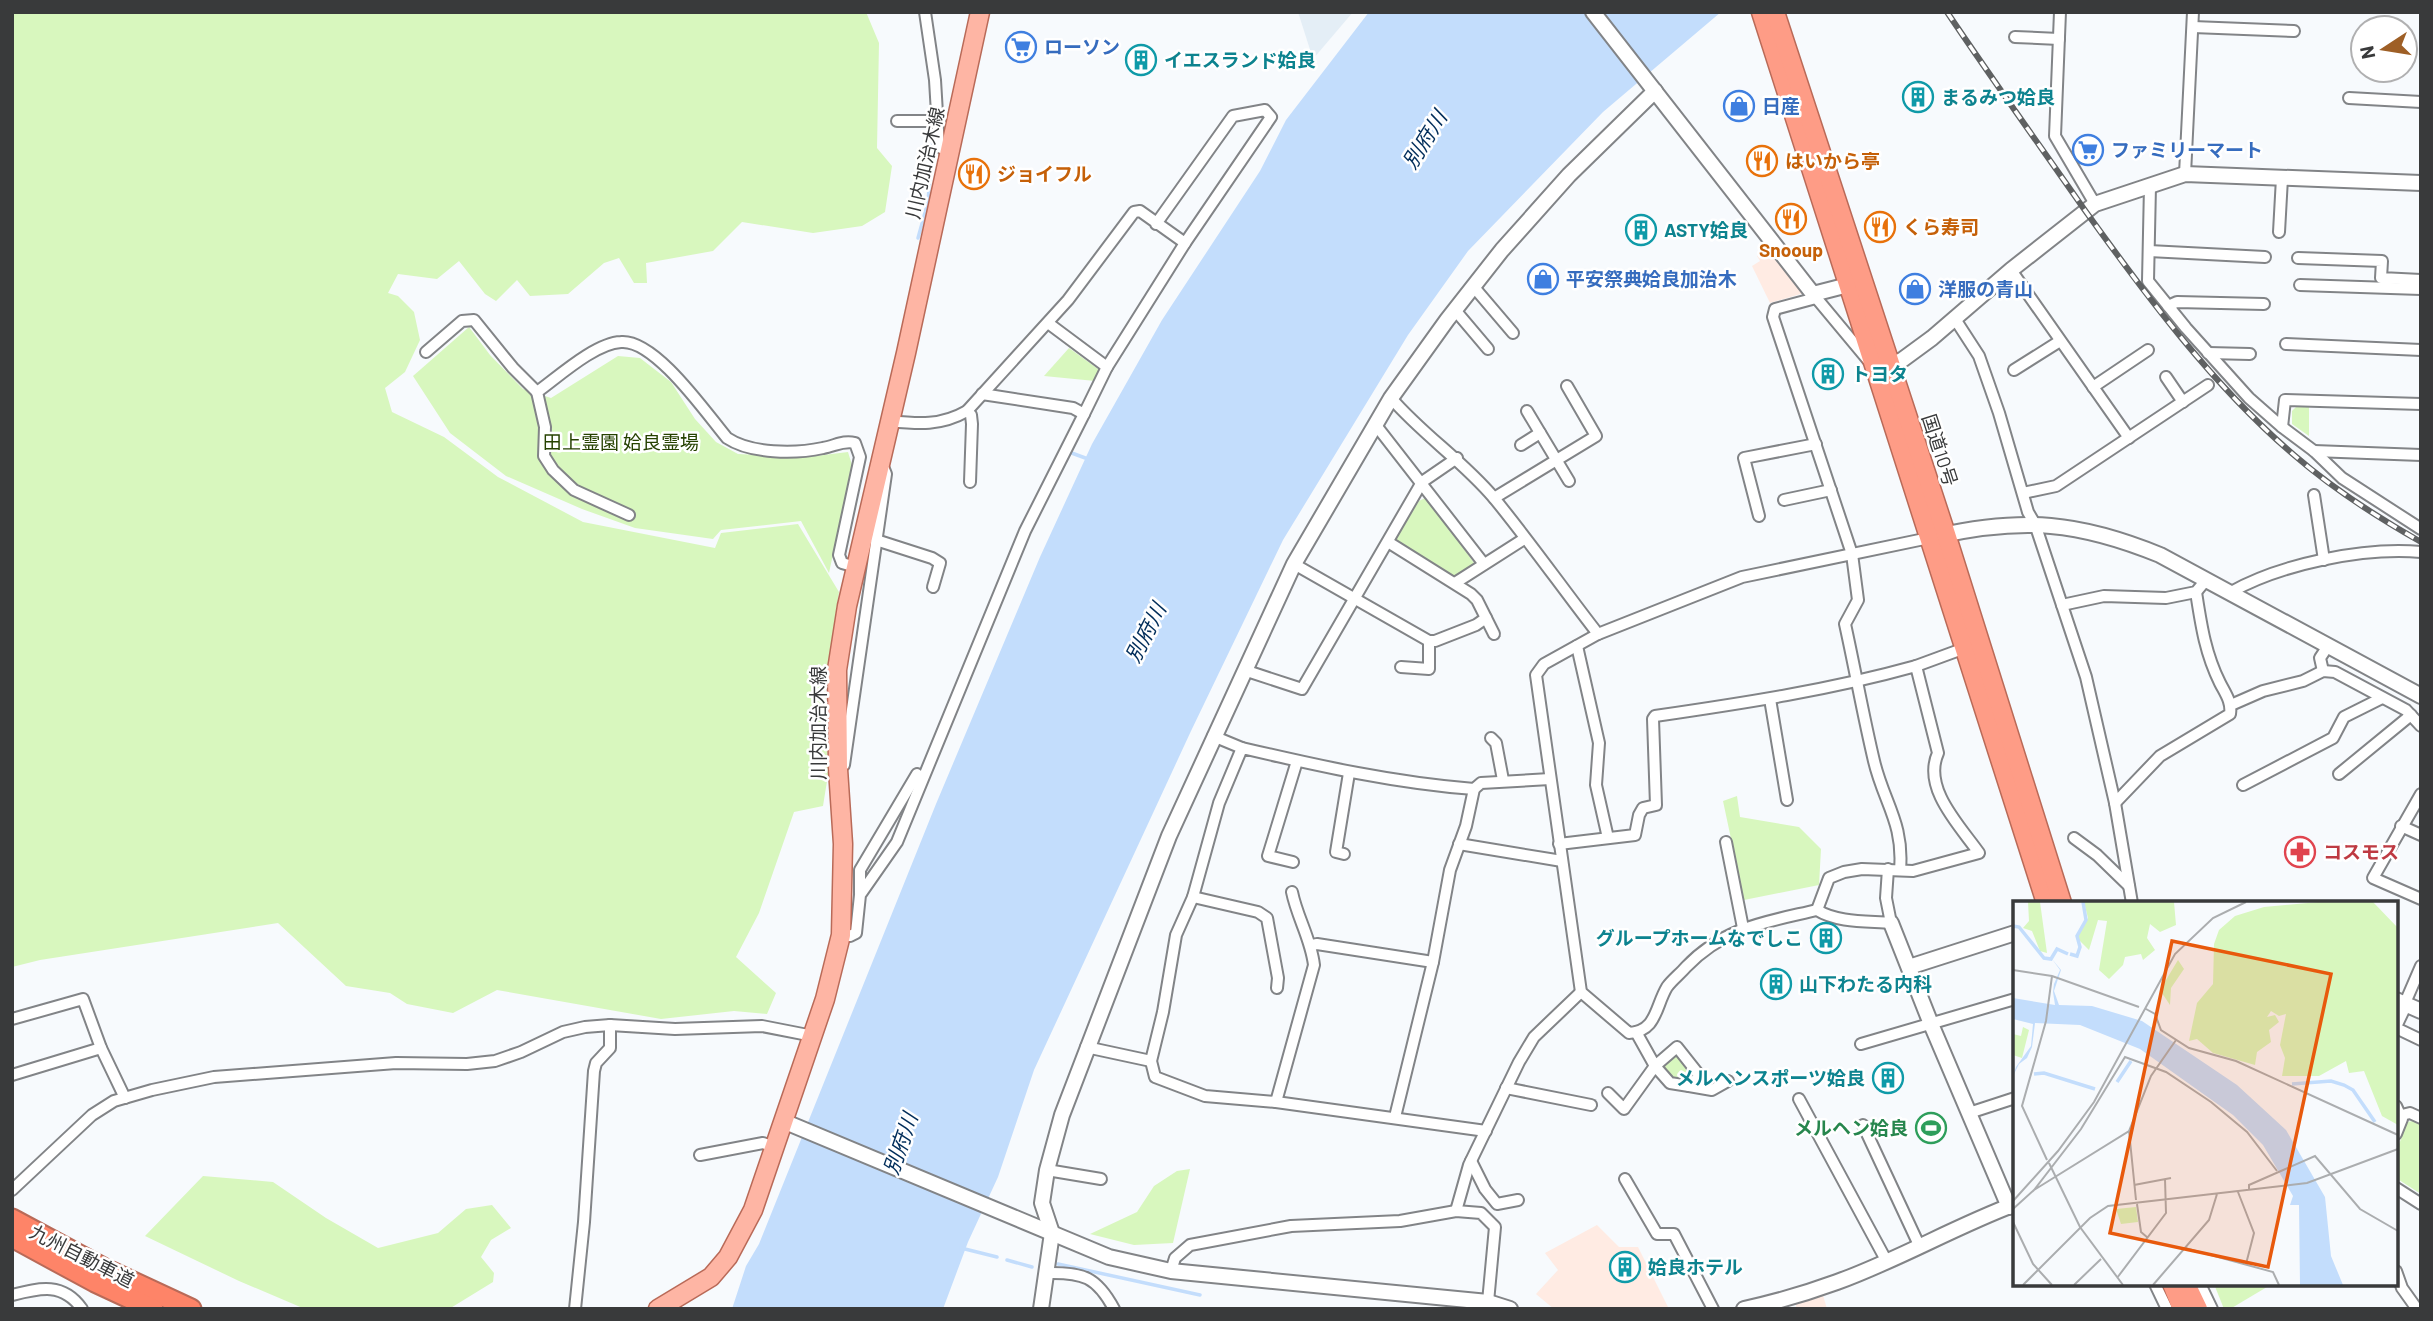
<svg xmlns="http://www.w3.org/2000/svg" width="2433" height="1321" font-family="Barlow,'Noto Sans JP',sans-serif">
	<rect width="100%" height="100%" fill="#f7fafd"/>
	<g fill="#ffebe3">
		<path d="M1768,248L1804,293L1770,303L1752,266L1760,261L1757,256Z"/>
		<path d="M1597,1225L1619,1247H1638L1669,1309H1554L1536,1294L1558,1270L1545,1253Z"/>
		<path d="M1823,1295L1827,1309H1797L1795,1303Z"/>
	</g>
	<path fill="#e4eef6" d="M1298,12H1353L1313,59Z"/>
	<g fill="#d8f7be">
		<path d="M12,12H866L879,43L877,148L892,166L885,212L862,226L813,233L742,222L713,251L646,263L647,283H634L619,258L604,263L568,294L530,296L517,280L496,301L485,294L459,261L437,279L398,274L388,293L398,296L414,312L420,340L405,372L385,388L392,412L444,437L498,477L583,522L715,548L721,533L798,524L839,592L825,686L828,775L823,806L794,812L759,913L736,957L776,993L767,1014L734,1011L661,1019L497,990L453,1013L407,1004L390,993L346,986L278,923L40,960L12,967Z"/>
		<path d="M469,327L490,355L523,389L551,398L618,356L640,358L671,382L695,419L716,442L738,454L807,457L848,452L852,465L829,573L801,521L721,530L713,539L635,528L582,509L506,476L450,433L413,376Z"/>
		<path d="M1069,348L1101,371L1095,381L1044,376Z"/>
		<path d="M2309,406V436L2292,424V411L2296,407Z"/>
		<path d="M1427,497L1474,563L1454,577L1395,540L1419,501Z"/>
		<path d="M1737,796L1740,817L1799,827L1821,849L1819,885L1744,900L1723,801Z"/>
		<path d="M1676,1049L1698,1075L1688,1083L1670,1081L1657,1066Z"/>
		<path d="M2413,1121L2421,1125V1194L2396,1178V1153L2407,1122Z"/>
		<path d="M1190,1169L1173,1243L1134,1245L1090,1234L1137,1212L1154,1186L1177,1171Z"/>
		<path d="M203,1176L273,1182L326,1218L378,1248L438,1233L466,1209L492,1205L511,1228L491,1240L481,1257L494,1273L493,1282L449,1309H305L239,1281L145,1236Z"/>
		<path d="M2214,1284H2272L2230,1309H2224Z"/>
	</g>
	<path fill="#c3ddfc" d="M1369,12H1721L1603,112L1468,251L1408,335L1283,540L1191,731L1034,1070L998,1177L968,1242L943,1309H732L746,1266L759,1244L936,804L1040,557L1092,444L1162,320L1260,171L1286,120Z"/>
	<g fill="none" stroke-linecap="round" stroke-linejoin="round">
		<g stroke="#c3ddfc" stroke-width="3.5">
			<path d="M918,238L928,202L933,136"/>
			<path d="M1069,452L1088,459"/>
			<path d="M961,1248L997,1257"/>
			<path d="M1007,1260L1032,1267"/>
			<path d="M1058,1264L1200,1295"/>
		</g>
		<g stroke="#828487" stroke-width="14">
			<g id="minor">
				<path d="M925,12L935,80L939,147L950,152"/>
				<path d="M2060,12L2055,136L2095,204"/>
				<path d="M2193,27L2294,31"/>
				<path d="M2015,37L2059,39"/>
				<path d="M2349,98L2421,102"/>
				<path d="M897,121H939"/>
				<path d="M2185,174L2193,12"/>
				<path d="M2150,186L2148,281L2186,328L2249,398L2282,427L2314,451L2342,478L2421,529"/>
				<path d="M2279,232L2282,178"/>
				<path d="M2149,251L2265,257"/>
				<path d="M2298,258L2382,261L2381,278L2421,280"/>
				<path d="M2011,270L2129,438"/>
				<path d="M2300,285L2421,289"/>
				<path d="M1473,286L1513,333"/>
				<path d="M1813,294L1868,360"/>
				<path d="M1816,298L1775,309L1773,317L1852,554L1858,600L1845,624C1855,669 1863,715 1874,761C1884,803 1904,823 1900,870"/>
				<path d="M2168,306L2177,302L2264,304"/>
				<path d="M1455,310L1488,349"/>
				<path d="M1955,319L1979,356L1999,413L2028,512L2035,524L2086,677L2115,803L2132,903"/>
				<path d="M1048,323L1107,367L1185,243"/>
				<path d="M2286,344L2421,350"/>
				<path d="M426,352L462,321L474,320L513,368L537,392"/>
				<path d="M2208,353L2250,354"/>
				<path d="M2014,370L2060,341"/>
				<path d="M2166,377L2183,402"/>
				<path d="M2093,387L2148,350"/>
				<path d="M982,394L1073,408L1084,414L1107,367"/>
				<path d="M1391,398C1423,435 1463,461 1494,498C1530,542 1563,589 1598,634"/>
				<path d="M967,411L971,415L972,424L970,482"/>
				<path d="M1527,411L1569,481"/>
				<path d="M890,421C918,424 941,426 967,411L1068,300L1134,212L1140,211L1185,243L1271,117L1265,110L1233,116L1156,224"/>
				<path d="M1375,424L1484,564"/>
				<path d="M2282,427L2285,400L2421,404"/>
				<path d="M1521,445L1540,433"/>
				<path d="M2314,451L2421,455"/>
				<path d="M2023,493L2056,486L2208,385"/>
				<path d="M2314,495L2324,560"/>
				<path d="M1494,498L1596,436L1567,386"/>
				<path d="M1784,500L1831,490"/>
				<path d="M629,515L574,490L553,470L544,456L545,427L537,392C558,377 595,343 621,342C655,339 706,413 727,438C751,454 795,454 823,448C835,446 843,440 855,443L860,457L839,555L842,563L856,567"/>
				<path d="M1759,516L1744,458L1816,444"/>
				<path d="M876,540L932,558L940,563L933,587"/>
				<path d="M1294,564L1429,641H1435L1476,625L1486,618L1477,600L1471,594L1388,542"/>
				<path d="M1455,583L1524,539"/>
				<path d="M2231,592C2281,564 2363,547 2421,552"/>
				<path d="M2062,605L2104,596L2166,598L2196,592L2206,580"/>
				<path d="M1486,618L1494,634"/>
				<path d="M1577,646L1599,743L1596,785L1608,838"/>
				<path d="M1916,666L1965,648"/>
				<path d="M1401,667L1429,669V641"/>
				<path d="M1244,670L1302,689L1422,482L1457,458"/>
				<path d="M2323,671L2320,658L2328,646"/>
				<path d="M1770,699L1787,800"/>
				<path d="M2231,705L2263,691L2303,681L2323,671L2335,672L2406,710L2421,726"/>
				<path d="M1213,736L1242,748"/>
				<path d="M1491,738L1496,743L1503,780"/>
				<path d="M844,765L886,474L884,469"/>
				<path d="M2339,774L2411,715"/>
				<path d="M2243,785L2333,738L2344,717L2382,698"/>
				<path d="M1474,789C1395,783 1319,766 1242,748L1219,803L1193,897L1176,935L1163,1012L1151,1061L1155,1077L1205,1096L1276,1102L1486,1131"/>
				<path d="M2421,794L2373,878L2421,899"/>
				<path d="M2115,803L2160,756L2230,714C2232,702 2225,693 2220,683C2205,653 2201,624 2196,592"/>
				<path d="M2401,826L2421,835"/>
				<path d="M2074,838L2097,855L2129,886"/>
				<path d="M1726,842L1743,928"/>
				<path d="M1459,844L1562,861"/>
				<path d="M1559,844L1635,835L1639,815L1643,808L1656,805L1653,719L1655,716C1744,703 1830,690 1916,666L1938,753C1922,788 1960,826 1979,853L1913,871L1862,869L1844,872L1829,878L1817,910"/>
				<path d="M1344,854L1336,852L1349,773"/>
				<path d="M1293,862L1268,856L1297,761"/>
				<path d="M1888,869L1886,898L1891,923C1867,921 1838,923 1817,910C1766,922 1724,927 1686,967C1680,974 1672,980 1667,987C1655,1007 1657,1031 1629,1033L1581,992L1536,675L1544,664L1598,634L1742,577L1929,538"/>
				<path d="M860,893V870L917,774"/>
				<path d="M1193,897L1258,912L1267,918L1278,978L1277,988"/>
				<path d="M841,935L850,936L856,933L860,895L897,842L1025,531L1084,414"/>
				<path d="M1312,945L1317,944L1433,962"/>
				<path d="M2405,1003L2421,966"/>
				<path d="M12,1019L83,999L101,1048L125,1098"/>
				<path d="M2396,1028L2421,1040"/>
				<path d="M1861,1044L2015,999"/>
				<path d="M1086,1047L1151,1061"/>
				<path d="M12,1075L101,1048"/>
				<path d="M1689,1086L1712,1090L1728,1081"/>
				<path d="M1506,1088L1591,1105"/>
				<path d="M1608,1093L1624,1109L1655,1066L1677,1047L1700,1076L1689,1086L1670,1083L1655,1066L1636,1032"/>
				<path d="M1799,1099L1886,1260"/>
				<path d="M1276,1102L1314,965C1311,939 1297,917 1292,892"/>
				<path d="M2396,1106L2402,1119L2396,1134"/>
				<path d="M1969,1113L2015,1098"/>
				<path d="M2402,1115L2410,1113L2421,1118"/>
				<path d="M1395,1117L1433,962L1450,870L1466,826L1474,789L1481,783L1550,779"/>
				<path d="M1863,1125L1919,1245"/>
				<path d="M700,1155L763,1143L774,1147"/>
				<path d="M1471,1161L1485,1189L1497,1204L1518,1200"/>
				<path d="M1047,1170L1101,1179"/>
				<path d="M1625,1179L1657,1234H1674L1713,1309"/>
				<path d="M2396,1188L2421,1204"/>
				<path d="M12,1190L92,1115L114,1101L152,1090L214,1077L396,1063L467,1064L495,1061L521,1052L563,1032L585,1027L610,1025L675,1029L762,1026L813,1036"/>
				<path d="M1456,1211L1469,1165L1519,1062L1534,1037L1581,992"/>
				<path d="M1171,1271L1175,1258L1190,1245L1291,1226L1400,1221L1456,1211L1481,1213L1495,1227L1488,1302"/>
				<path d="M2396,1271L2402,1288L2417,1309"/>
				<path d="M1047,1273C1083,1272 1097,1277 1114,1309"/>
				<path d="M2155,1284L2167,1309"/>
				<path d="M2200,1284L2212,1309"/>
				<path d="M12,1295C40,1288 63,1282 82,1309"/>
				<path d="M575,1309L584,1222L594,1071L596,1063L610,1048V1025"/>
			</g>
		</g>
		<g stroke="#828487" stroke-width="18">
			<g id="tertiary">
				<path d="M1593,12L1813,294L1856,283"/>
				<path d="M1881,368L1902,360L1932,338L2011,270L2095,204L2185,174L2421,183"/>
				<path d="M1938,536C2024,517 2079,522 2160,555L2421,696"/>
				<path d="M1891,923L1931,1024L2009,1207"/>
				<path d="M1909,967L2015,933"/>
				<path d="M2396,1000L2421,1011"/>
				<path d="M2396,1022L2405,1003"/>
				<path d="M783,1121L1109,1257L1171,1271L1488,1302L1510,1309"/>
				<path d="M1041,1309L1052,1233L1042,1203L1047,1170L1062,1115L1169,836L1294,564L1391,398L1447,320L1502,250L1569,175L1655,91"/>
				<path d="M1744,1309C1776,1302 1807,1293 1837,1282C1898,1260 1954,1227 2015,1204"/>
			</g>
		</g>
		<g stroke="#b96a58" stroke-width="21">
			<path id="primary" d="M658,1309L711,1277L728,1257L753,1210L825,999L841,935L843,844L838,769L837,670L847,606L906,353L980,12"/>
		</g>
		<g stroke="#b96a58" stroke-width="21">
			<g id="trunk">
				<path d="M1761,12L2046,903"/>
				<path d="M1775,12L1946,534L2062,903"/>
				<path d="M2172,1284L2182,1309"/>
				<path d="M2186,1284L2198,1309"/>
			</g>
		</g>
		<g stroke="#b96a58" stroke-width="23">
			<g id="motorway">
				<path d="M12,1219L103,1268L191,1309"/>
				<path d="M12,1237L95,1282L153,1309"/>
			</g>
		</g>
		<use href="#minor" stroke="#fff" stroke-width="10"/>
		<use href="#tertiary" stroke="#fff" stroke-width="14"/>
		<use href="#primary" stroke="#feb5a4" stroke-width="18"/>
		<use href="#trunk" stroke="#fe9c86" stroke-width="18"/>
		<use href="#motorway" stroke="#fe8468" stroke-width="19"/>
		<g stroke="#5f6162" stroke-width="6">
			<path id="rail" d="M1947,12C1992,79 2038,143 2084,209C2145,294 2213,386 2294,455C2332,488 2377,517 2421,542"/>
		</g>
		<use href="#rail" stroke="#fff" stroke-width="3.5" stroke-dasharray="10" stroke-linecap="butt"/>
	</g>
	<defs>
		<g id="supermarket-ring" transform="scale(1.575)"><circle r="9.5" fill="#fff" stroke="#3f7fe0" stroke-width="1.5"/><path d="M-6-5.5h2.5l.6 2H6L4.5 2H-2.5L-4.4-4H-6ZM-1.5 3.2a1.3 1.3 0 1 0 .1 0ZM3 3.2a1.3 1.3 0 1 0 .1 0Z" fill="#3f7fe0"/></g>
		<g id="building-ring" transform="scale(1.575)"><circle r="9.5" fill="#fff" stroke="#0f9aa8" stroke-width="1.5"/><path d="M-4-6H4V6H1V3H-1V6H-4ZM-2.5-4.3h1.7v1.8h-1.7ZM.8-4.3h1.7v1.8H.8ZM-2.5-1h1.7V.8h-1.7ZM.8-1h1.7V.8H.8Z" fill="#0f9aa8"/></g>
		<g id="shop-ring" transform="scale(1.575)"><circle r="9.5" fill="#fff" stroke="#3f7fe0" stroke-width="1.5"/><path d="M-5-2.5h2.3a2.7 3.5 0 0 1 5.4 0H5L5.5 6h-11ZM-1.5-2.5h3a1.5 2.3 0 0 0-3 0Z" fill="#3f7fe0"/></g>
		<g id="restaurant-ring" transform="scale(1.575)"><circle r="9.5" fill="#fff" stroke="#e8710a" stroke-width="1.5"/><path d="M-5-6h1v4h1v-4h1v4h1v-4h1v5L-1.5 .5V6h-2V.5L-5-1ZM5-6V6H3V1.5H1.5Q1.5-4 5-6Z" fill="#e8710a"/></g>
		<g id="pharmacy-ring" transform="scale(1.575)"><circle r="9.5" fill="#fff" stroke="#e0444e" stroke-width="1.5"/><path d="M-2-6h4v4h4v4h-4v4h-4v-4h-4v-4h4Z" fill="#e0444e"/></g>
		<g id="stadium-ring" transform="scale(1.575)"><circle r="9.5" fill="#fff" stroke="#2e9e5b" stroke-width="1.5"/><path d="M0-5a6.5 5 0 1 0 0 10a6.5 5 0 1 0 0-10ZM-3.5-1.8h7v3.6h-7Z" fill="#2e9e5b"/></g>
	</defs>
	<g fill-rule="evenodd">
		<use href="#supermarket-ring" x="1021" y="47"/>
		<use href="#building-ring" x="1141" y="60"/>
		<use href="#building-ring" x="1918" y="97"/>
		<use href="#shop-ring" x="1739" y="106"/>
		<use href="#supermarket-ring" x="2088" y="150"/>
		<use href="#restaurant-ring" x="1762" y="161"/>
		<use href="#restaurant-ring" x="974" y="174"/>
		<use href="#restaurant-ring" x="1791" y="219"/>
		<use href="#restaurant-ring" x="1880" y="227"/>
		<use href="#building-ring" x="1641" y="230"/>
		<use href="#shop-ring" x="1543" y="279"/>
		<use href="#shop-ring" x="1915" y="289"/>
		<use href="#building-ring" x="1828" y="374"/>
		<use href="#pharmacy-ring" x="2300" y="852"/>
		<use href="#building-ring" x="1826" y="938"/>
		<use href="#building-ring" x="1776" y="984"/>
		<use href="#building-ring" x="1888" y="1078"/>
		<use href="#stadium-ring" x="1931" y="1128"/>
		<use href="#building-ring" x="1625" y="1267"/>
	</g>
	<g text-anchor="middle" stroke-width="5" stroke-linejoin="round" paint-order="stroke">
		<g font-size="19" font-weight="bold" fill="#366cbe" stroke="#fff" text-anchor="start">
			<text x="1044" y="54">ローソン</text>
			<text x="1762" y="113">日産</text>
			<text x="2111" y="157">ファミリーマート</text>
			<text x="1566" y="286">平安祭典姶良加治木</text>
			<text x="1938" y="296">洋服の青山</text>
		</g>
		<g font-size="19" font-weight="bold" fill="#0d838f" stroke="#fff" text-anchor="start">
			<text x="1164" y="67">イエスランド姶良</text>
			<text x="1941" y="104">まるみつ姶良</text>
			<text x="1664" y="237">ASTY姶良</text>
			<text x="1851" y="381">トヨタ</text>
			<text x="1803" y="945" text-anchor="end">グループホームなでしこ</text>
			<text x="1799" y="991">山下わたる内科</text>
			<text x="1865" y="1085" text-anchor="end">メルヘンスポーツ姶良</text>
			<text x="1648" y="1274">姶良ホテル</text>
		</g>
		<g font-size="19" font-weight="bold" fill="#c56008" stroke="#fff" text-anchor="start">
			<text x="1785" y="168">はいから亭</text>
			<text x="997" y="181">ジョイフル</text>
			<text x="1903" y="234">くら寿司</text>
			<text x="1791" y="257" text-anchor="middle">Snooup</text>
		</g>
		<g font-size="19" fill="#393a3b" stroke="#fff">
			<text transform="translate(925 163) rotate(-77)" y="7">川内加治木線</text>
			<text transform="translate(1940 450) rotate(72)" y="7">国道10号</text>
			<text transform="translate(818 723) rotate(-90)" y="7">川内加治木線</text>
			<text transform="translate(82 1256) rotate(27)" y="7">九州自動車道</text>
		</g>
		<g font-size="19" fill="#264100" stroke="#fff">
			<text x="621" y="449">田上霊園 姶良霊場</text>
		</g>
		<g font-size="19" font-weight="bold" fill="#be3a42" stroke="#fff" text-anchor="start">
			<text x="2323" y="859">コスモス</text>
		</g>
		<g font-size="19" font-weight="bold" fill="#27864d" stroke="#fff" text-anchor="end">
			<text x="1908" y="1135">メルヘン姶良</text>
		</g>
		<g font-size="21" font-style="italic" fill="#002d5a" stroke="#fff">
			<text transform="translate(1425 140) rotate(-58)" y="7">別府川</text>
			<text transform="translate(1146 633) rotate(-63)" y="7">別府川</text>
			<text transform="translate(901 1144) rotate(-71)" y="7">別府川</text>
		</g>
	</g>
	<g transform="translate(2013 901)">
		<rect width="385" height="385" fill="#f7fafd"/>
		<path d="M15,1H27L34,52L27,50L19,30L10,27L16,20ZM71,1H161L163,24L147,31L137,23L134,37L142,49L130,59L128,53L112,56L110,64L96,78L86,69L94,20L85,19L76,49L64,37L75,17ZM305,1H360L385,27V224L369,215L351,170L336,172L333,160L306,175H269L272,157L267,144L273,113L266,115L258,110L254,116L262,114L266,121L256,129L258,141L244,151L242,164L200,152L184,138L176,140L184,102L200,83L201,43L206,29L222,15L251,6ZM165,59L171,68L158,87L157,104L147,89ZM10,126L16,129L9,157L0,154V133L8,135ZM123,306L125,321L108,323L103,308Z" fill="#d8f7be"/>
		<path d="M39,58L48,69L41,90L46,104L79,105L129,120L224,184L273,229L312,296L318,355L330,384H287L286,304H277L280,295L250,244L220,214L127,148L67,124L22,122L19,146L14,157L6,163L0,175L3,166L18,145L20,123L0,118V97L42,104L40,91L41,83L47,69Z" fill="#c3ddfc"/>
		<path fill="none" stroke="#c3ddfc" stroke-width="3.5" d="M0,25L6,26L31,57L38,58L44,48L55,53M57,53L64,55L67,46L64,35L73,19L70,1M21,173L31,172L82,188M104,181L118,160M279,183L318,180L331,184L340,189L362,221"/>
		<path fill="none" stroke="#abadaf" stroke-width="2" d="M0,69L39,75L126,106M133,108L142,113L148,129L176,147L223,160L385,234M116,230L123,299M34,259L9,205L33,120L39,75M36,262L67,326L110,384M121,284L158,277M236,288V284L302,255L347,308L385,330M21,289L116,230L138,175L163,139M225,291L241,332L233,363M0,300L45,250L81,201L162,53L200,17L233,1M124,303L128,331L135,337M0,308L21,289L68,228L112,156L153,171L198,201L234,231L264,270M0,321L20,363L39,384M172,347L260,371L266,384M104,377L153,312L152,278M10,384L77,317L95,305L294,282L385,248M61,384L88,358M140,384L196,319L204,293"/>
		<path fill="#e8590c" fill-opacity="0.15" stroke="#e8590c" stroke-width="3.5" d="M159,40L318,73L255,366L97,332Z"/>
		<rect width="385" height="385" fill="none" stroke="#393a3b" stroke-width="3.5"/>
	</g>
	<rect width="2433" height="1321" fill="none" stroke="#393a3b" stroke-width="28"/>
	<g transform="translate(2384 49) rotate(258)"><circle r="33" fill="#ffffff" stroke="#b0b0b1" stroke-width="2"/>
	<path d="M0-5L12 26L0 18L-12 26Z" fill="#9e5f26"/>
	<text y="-10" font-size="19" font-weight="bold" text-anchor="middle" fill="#393a3b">N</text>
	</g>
</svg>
